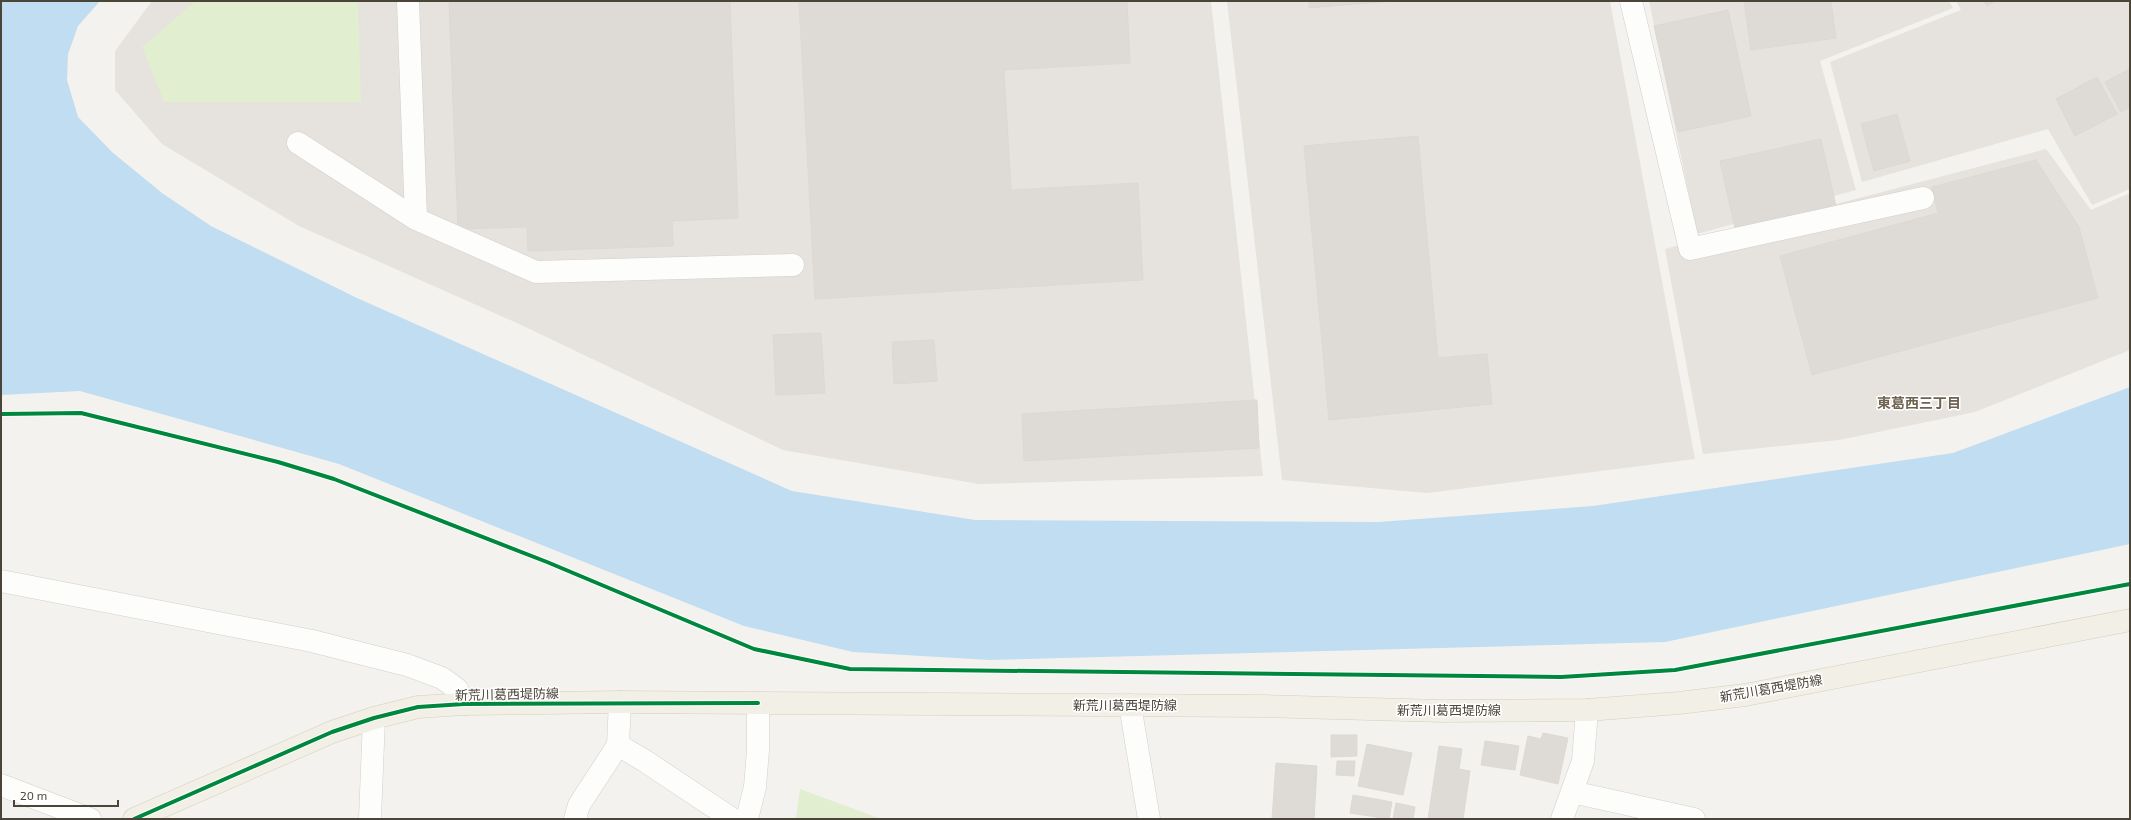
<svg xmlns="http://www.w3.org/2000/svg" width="2131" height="820" font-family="'Exo 2','Noto Sans JP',sans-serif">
	<rect width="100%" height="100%" fill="#f4f2ee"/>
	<g fill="#e6e2de">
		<path d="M152,1H1211L1263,476L979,484L783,450L517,323L299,226L162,144L115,90V51Z"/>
		<path d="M1227,1H1610L1695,459L1427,493L1282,480Z"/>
		<path d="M1649,1H1949L1953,8L1820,61L1856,190L1697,234Z"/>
		<path d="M1956,1H2130V189L2092,205L2048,129L1862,182L1830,62L1961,10Z"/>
		<path d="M2046,149L2091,210L2130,193V350L1975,412L1839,440L1703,454L1665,249Z"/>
	</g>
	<g fill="#e1eecf">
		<path d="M196,1H358L361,102H164L142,47Z"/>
		<path d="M800,789L881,819H796Z"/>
	</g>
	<g fill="#e6e3df">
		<path d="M360,1H391L400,160L329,164L285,208L246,176L179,116L191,109L364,107Z"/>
		<path d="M586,283H667L757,319L749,394L576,310Z"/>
	</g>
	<path fill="#c0ddf1" d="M1,1H100L78,26L68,54L67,80L78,117L112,152L162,193L211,226L357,298L792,491L975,520L1379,522L1593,506L1953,453L2130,387V544L1665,642L990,660L853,652L744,626L339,464L80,391L1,395Z"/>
	<g fill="#dedbd6" stroke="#dcd9d4">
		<path d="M449,1H730L738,218L672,221L673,246L528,251L527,227L458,229Z"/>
		<path d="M799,1H1127L1130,63L1004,70L1011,190L1138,183L1143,280L815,299Z"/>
		<path d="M1309,1H1392L1309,8Z"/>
		<path d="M1744,1H1831L1836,38L1751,50Z"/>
		<path d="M1984,1H1995L1987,6Z"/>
		<path d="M1728,10L1751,116L1678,132L1654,26Z"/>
		<path d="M2130,69V107L2121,112L2105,82Z"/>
		<path d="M2097,77L2117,114L2075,136L2056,99Z"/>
		<path d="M1897,114L1910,161L1874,171L1861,124Z"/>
		<path d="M1418,136L1438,358L1487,354L1492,404L1329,420L1304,146Z"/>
		<path d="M1821,139L1836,206L1735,228L1720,161Z"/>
		<path d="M2036,160L2079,227L2098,298L1812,375L1780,256L1938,213L1932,187Z"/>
		<path d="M821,333L825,393L776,395L773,335Z"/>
		<path d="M934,340L937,381L894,384L892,342Z"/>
		<path d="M1257,400L1259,448L1024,461L1022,414Z"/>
		<path d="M1543,733L1568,738L1558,784L1520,775L1528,736L1541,739Z"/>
		<path d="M1331,735H1357V756L1331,757Z"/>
		<path d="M1485,741L1519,746L1515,770L1481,765Z"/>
		<path d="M1367,744L1412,753L1403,795L1358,786Z"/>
		<path d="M1439,746L1462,749L1459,769L1470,771L1463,819H1428Z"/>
		<path d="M1337,761H1355L1354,776L1336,775Z"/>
		<path d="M1276,763L1317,766L1314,819H1272Z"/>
		<path d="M1353,795L1392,802L1389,819L1350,813Z"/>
		<path d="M1396,803L1415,807L1413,819H1393Z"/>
	</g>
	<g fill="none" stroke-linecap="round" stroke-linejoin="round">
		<g stroke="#d2d0cb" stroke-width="23">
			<g id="minor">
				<path d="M408,1L416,219"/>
				<path d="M1631,1L1690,249L1923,198"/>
				<path d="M298,143L416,219L536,272L793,265"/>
				<path d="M1,581L312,641L407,665L442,678L457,689L464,704"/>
				<path d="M620,702L618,745L645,761L732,819"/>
				<path d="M1130,705L1149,819"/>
				<path d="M1,785L90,819"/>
				<path d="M1572,792L1694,819"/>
				<path d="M370,819L374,718"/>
				<path d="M575,819L579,805L618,745"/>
				<path d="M747,819L755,787L758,750V703"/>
				<path d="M1562,819L1583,761L1587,710"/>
			</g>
		</g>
		<g stroke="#d6cebb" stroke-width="23">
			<path id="major" d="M134,819L332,732L374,718L418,707L464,704L620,702L1263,706L1442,711L1587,710L1679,703L1745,695L2130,620"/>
		</g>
		<path stroke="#d3d2cc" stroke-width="2.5" stroke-dasharray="2 2" stroke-linecap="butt" d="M1,414L81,413L278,462L334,479L547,562L754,649L850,669L1561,677L1675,670L2130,584"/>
		<use href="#minor" stroke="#fdfdfc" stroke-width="22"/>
		<use href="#major" stroke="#f2efe6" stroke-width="22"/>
		<g stroke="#fff" stroke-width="6">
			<g id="cycleway">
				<path d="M1,414L81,413L278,462L334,479L547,562L754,649L850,669L1561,677L1675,670L2130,584"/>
				<path d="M134,819L332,732L374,718L418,707L464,704L758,703"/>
			</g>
		</g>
		<use href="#cycleway" stroke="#00873e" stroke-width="4"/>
	</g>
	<g text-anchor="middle" stroke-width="3" stroke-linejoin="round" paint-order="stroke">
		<g font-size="13" fill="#4b4439" stroke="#fff">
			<text transform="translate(1771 688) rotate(-10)" y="5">新荒川葛西堤防線</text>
			<text transform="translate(507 694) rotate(-1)" y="5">新荒川葛西堤防線</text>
			<text x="1125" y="710">新荒川葛西堤防線</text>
			<text x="1449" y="715">新荒川葛西堤防線</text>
		</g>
		<g font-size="14" font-weight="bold" fill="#6e6250" stroke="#fff">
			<text x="1919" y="408">東葛西三丁目</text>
		</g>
	</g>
	<rect width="2131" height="820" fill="none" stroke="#4b4439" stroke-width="4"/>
	<path d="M14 800v6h104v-6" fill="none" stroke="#4b4439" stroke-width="2"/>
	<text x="20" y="800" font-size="12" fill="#4b4439" stroke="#ffffff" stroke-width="3" paint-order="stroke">20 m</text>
</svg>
